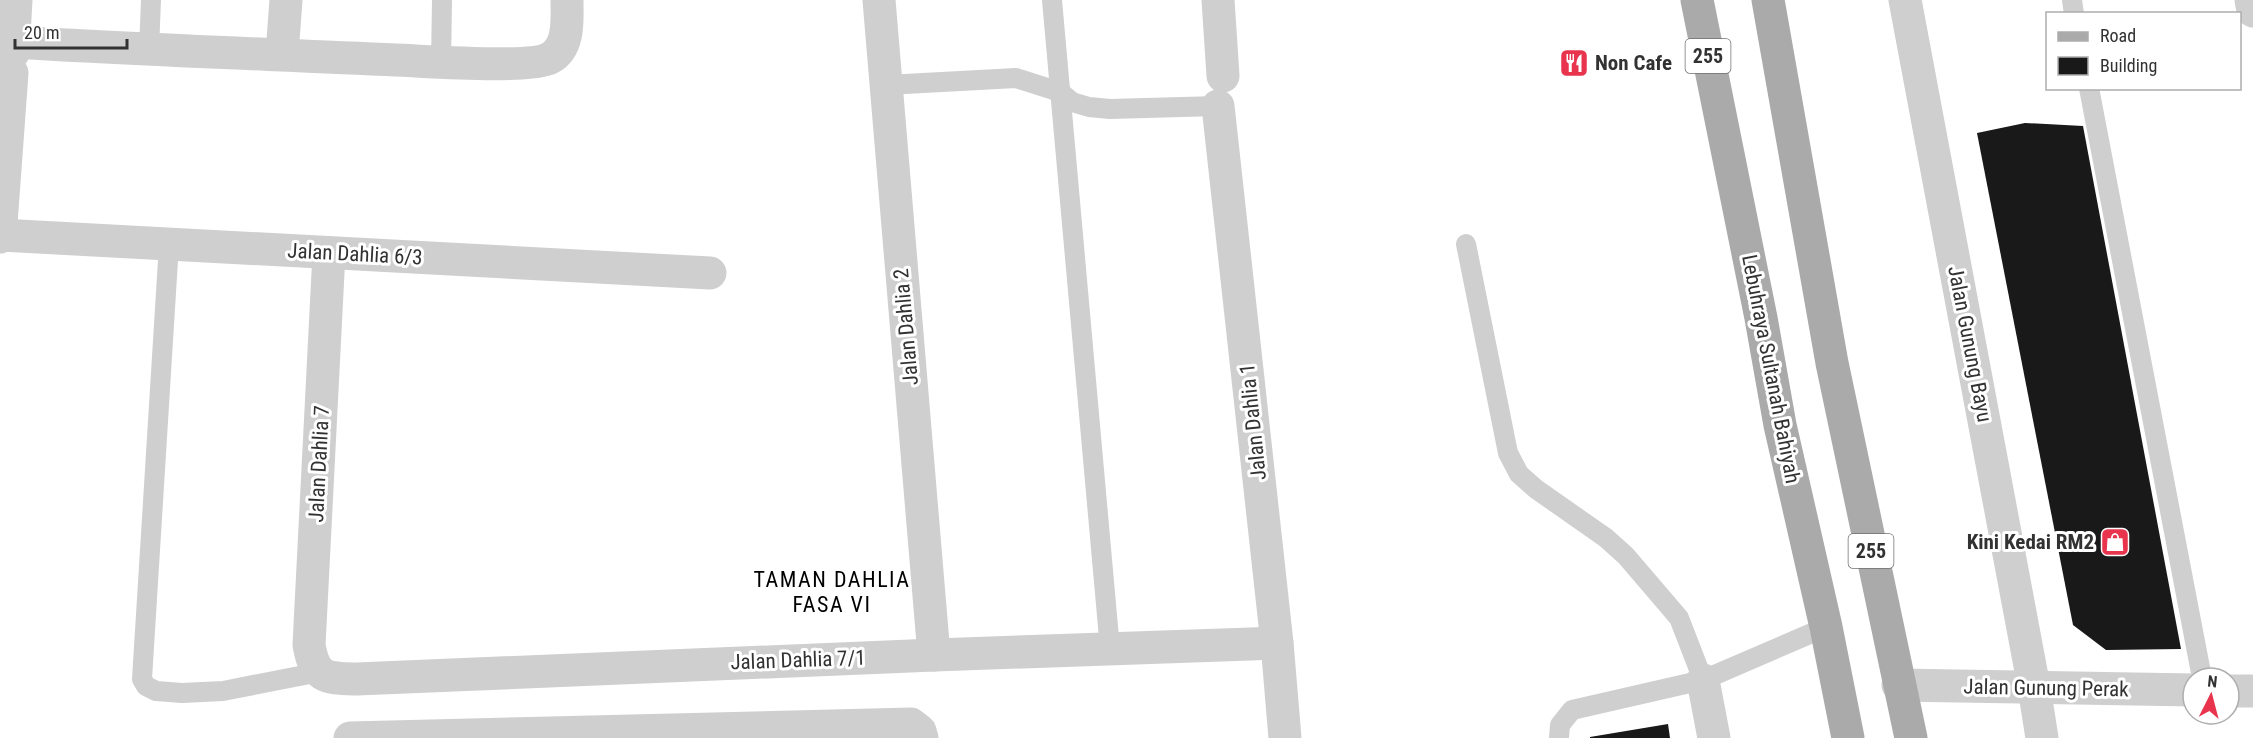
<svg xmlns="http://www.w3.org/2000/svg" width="2253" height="738" font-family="'Roboto Condensed',sans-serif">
	<rect width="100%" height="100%" fill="#fff"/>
	<g fill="#191919">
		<path d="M2025,123L2083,126L2181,649L2106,650L2073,625L1977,133Z"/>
		<path d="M1668,724L1670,738H1590V737Z"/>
	</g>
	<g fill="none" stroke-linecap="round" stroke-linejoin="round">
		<g stroke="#cfcfcf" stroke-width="20">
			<path d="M1052,0L1110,649"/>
			<path d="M2072,0L2074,14"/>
			<path d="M149,50L151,0"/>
			<path d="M441,62L442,0"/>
			<path d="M886,85L1016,78L1060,92L1072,102L1089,107L1110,109L1218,106"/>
			<path d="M2089,88L2202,678"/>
			<path d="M169,244L142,679L146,686L156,691L182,693L223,691L320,672"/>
			<path d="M1466,244L1508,453L1519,474L1536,489L1606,538L1626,556L1679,618L1703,680"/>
			<path d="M1559,738L1560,725L1572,710L1703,680L1826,627"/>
		</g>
		<g stroke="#cfcfcf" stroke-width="33">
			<path d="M879,0L934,655"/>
			<path d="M1218,0L1223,76"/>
			<path d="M1905,0L2034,687L2042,738"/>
			<path d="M2251,0L2253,11"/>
			<path d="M14,42C141,50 269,54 396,60C424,61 531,69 550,58C570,47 567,19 567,0"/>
			<path d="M13,53L16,0"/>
			<path d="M282,54L286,0"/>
			<path d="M1218,106L1277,643L1285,738"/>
			<path d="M0,235L710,273"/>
			<path d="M0,237L12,73"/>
			<path d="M329,253L309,645C315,679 326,678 357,679L934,655L1277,643"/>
			<path d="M1703,680L1714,738"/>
			<path d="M1898,685L2193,690"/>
			<path d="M2229,691H2253"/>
			<path d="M350,738L911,724L920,731L922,738"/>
		</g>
		<g stroke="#aaa" stroke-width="33">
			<path d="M1697,0L1761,318L1780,425L1826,627L1848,738"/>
			<path d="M1768,0L1832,363L1911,738"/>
		</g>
	</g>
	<defs>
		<g id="restaurant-square" transform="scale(1.5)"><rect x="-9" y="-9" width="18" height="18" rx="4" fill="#e8344d" stroke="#fff"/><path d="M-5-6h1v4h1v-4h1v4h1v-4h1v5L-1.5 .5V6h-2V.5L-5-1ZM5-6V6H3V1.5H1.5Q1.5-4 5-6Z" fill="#fff"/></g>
		<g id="shop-square" transform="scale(1.5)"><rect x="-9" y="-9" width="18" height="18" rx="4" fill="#e8344d" stroke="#fff"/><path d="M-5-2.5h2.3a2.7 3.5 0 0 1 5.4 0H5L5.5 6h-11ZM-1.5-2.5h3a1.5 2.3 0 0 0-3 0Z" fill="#fff"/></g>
	</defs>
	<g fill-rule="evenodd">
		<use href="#restaurant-square" x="1574" y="63"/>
		<use href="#shop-square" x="2115" y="542"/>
	</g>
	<g text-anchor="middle" stroke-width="6" stroke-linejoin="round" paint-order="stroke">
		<g fill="#fff" stroke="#707070" stroke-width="1.5">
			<rect x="1685.5" y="39" width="45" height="34" rx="4.5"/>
			<rect x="1848.5" y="534" width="45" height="34" rx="4.5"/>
		</g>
		<g font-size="20" font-weight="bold" fill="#323232">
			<text x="1708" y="63">255</text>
			<text x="1871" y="558">255</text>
		</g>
		<g font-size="21" font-weight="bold" fill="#323232" stroke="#fff" text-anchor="start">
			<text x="1595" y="70">Non Cafe</text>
			<text x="2094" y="549" text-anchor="end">Kini Kedai RM2</text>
		</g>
		<g font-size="21" fill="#323232" stroke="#fff">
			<text transform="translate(355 254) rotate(3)" y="7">Jalan Dahlia 6/3</text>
			<text transform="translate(906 327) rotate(-95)" y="7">Jalan Dahlia 2</text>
			<text transform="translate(1970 344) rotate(79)" y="7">Jalan Gunung Bayu</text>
			<text transform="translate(1771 369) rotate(79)" y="7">Lebuhraya Sultanah Bahiyah</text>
			<text transform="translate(1253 422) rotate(-96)" y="7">Jalan Dahlia 1</text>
			<text transform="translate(319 464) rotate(-87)" y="7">Jalan Dahlia 7</text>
			<text transform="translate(798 660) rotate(-2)" y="7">Jalan Dahlia 7/1</text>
			<text transform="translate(2046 688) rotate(1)" y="7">Jalan Gunung Perak</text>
		</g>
		<g font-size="22" letter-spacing="1.5" fill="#000" stroke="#fff">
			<text x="832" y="587">TAMAN DAHLIA<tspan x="832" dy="25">FASA VI</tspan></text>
		</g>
	</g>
	<rect x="2046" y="12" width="195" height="78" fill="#ffffff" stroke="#adadad" stroke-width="1.5"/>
	<rect x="2058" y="32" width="30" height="9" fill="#aaaaaa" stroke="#adadad" stroke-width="1.5"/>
	<text x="2100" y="42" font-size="18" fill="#323232">Road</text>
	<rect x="2058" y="57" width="30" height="18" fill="#191919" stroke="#adadad" stroke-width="1.5"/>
	<text x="2100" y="72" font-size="18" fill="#323232">Building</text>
	<g transform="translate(2211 696) rotate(6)"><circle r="28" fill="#ffffff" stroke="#adadad" stroke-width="1.5"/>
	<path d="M0-4.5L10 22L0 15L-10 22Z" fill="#e8344d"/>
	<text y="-9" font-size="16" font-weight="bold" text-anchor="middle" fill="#323232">N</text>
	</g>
	<path d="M15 39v9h112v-9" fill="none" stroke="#323232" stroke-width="3"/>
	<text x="24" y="39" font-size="18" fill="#323232" stroke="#ffffff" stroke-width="4.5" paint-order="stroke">20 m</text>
</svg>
